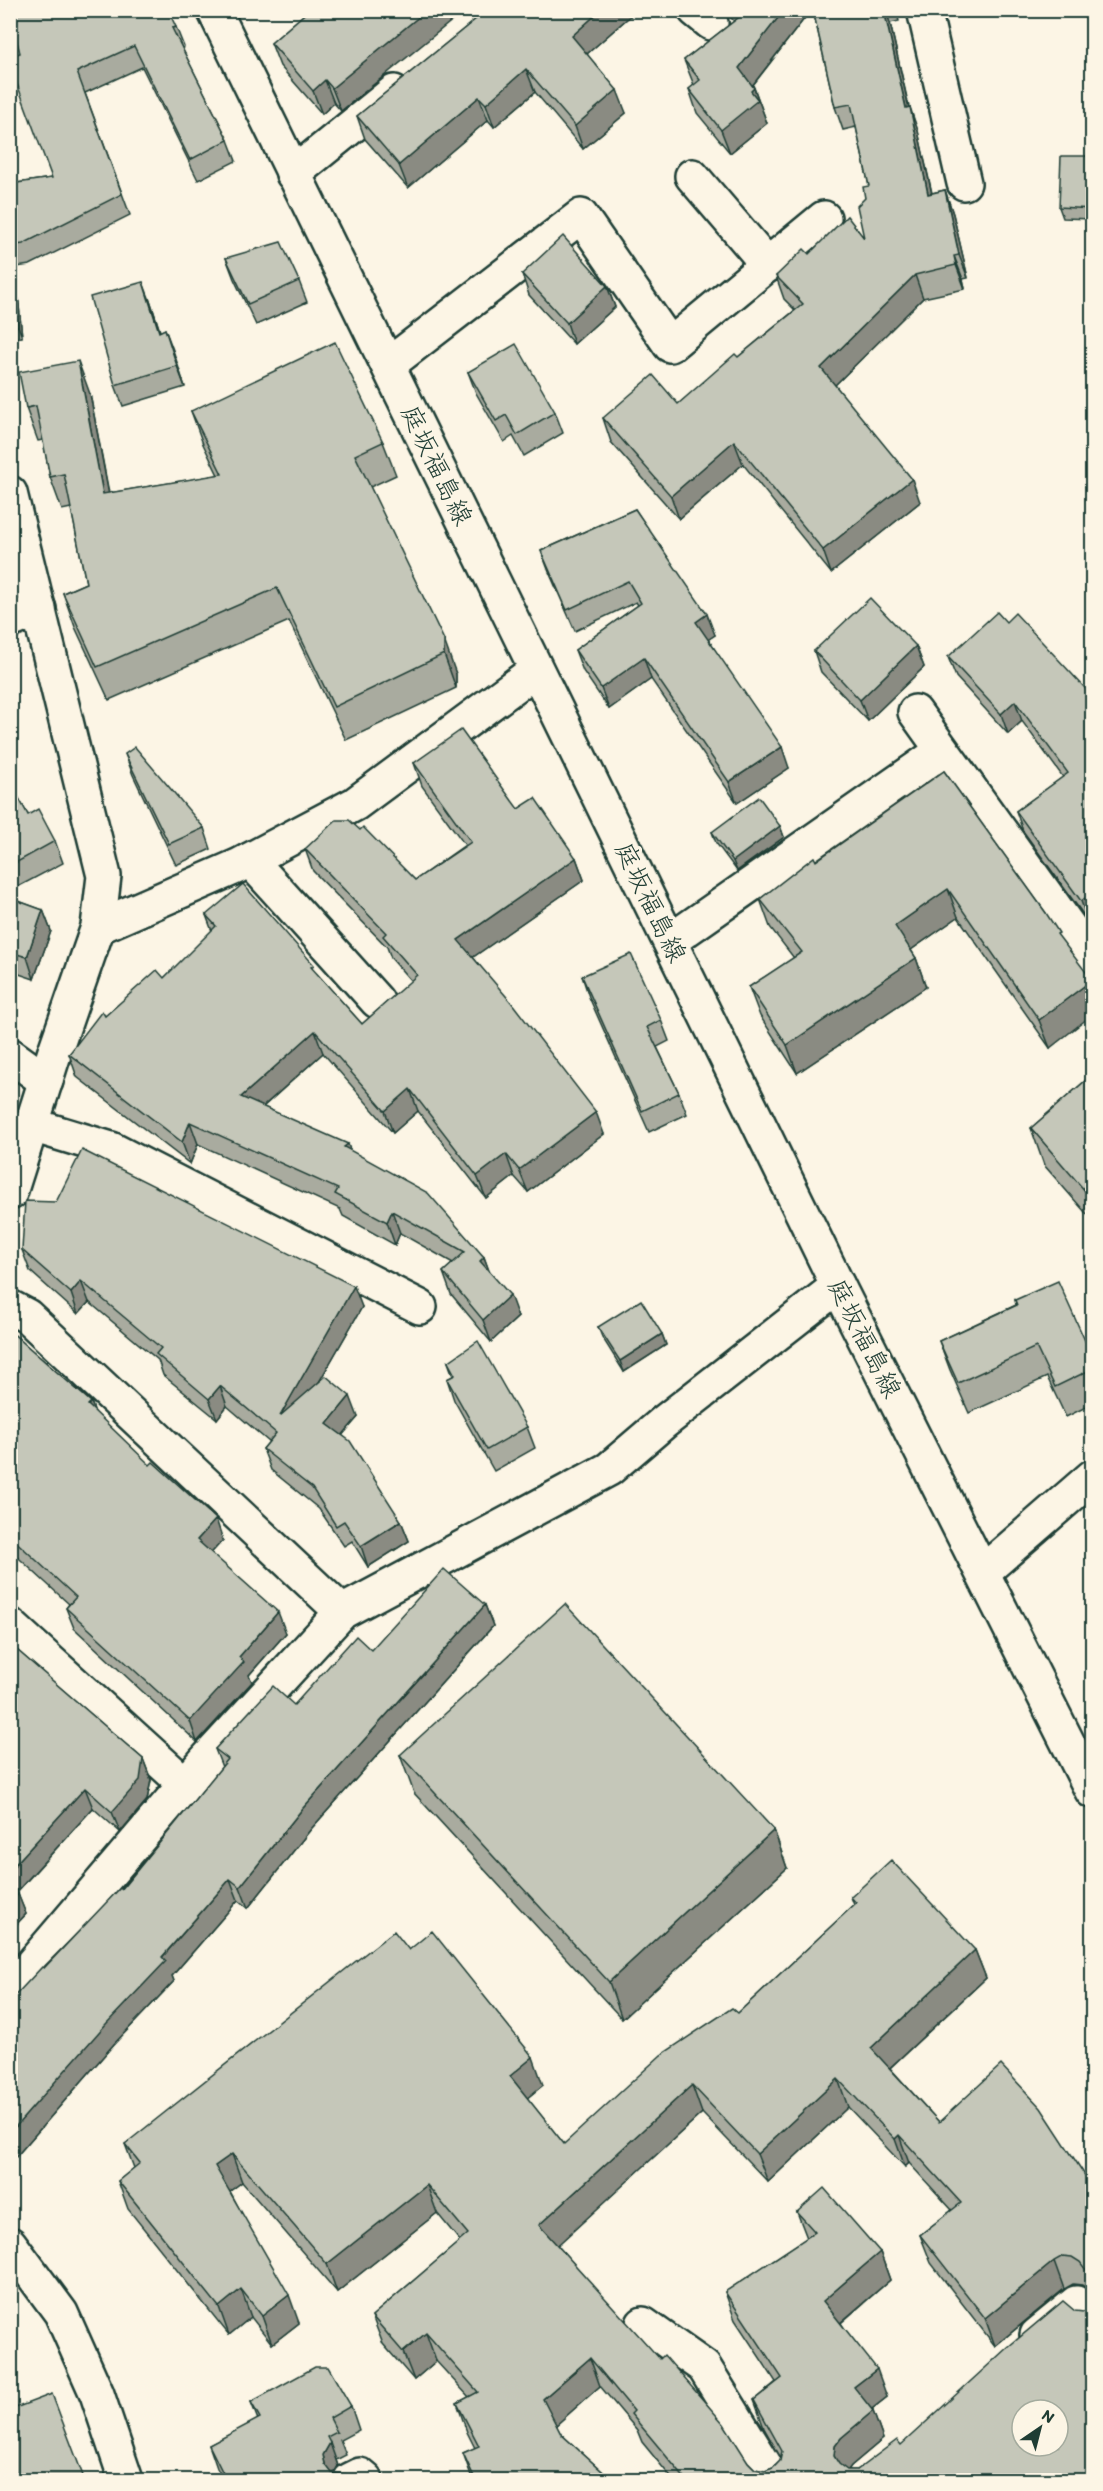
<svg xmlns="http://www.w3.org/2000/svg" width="1103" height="2491" font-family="Itim,'Klee One',sans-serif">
	<rect width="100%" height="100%" fill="#fcf5e5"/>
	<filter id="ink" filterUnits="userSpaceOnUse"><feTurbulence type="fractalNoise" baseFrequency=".0167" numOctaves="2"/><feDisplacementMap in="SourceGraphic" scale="12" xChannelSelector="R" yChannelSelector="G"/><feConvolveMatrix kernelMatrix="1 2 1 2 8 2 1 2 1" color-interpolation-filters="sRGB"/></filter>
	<g filter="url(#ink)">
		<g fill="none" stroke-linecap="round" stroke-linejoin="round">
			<g stroke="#1f3d34" stroke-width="38">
				<g id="minor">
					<path d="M695,10L711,23"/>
					<path d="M924,10L964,183"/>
					<path d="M293,174L394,92"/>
					<path d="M692,176L768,265"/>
					<path d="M388,365L581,216L670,345L824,218"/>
					<path d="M10,493L104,876L98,927L55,1051L10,1193"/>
					<path d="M10,621L39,609"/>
					<path d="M915,712L1092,959"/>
					<path d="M250,860L377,1001"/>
					<path d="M98,927L238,866L355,804L536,670"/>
					<path d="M670,941L942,751"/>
					<path d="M10,1055L46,1081"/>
					<path d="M32,1125L111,1149L420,1307"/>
					<path d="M10,1307L27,1316L342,1612"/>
					<path d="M984,1571L1092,1477"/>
					<path d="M10,1625L185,1784"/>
					<path d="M10,1990L205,1761L342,1612L609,1469L664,1422L838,1286"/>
					<path d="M10,2244L61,2313L97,2394L126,2480"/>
					<path d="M643,2324L704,2367L774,2480"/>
					<path d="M1037,2335L1076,2303L1092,2322"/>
					<path d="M350,2480L360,2475L366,2480"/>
				</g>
			</g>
			<g stroke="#1f3d34" stroke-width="38">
				<path id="major" d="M214,10L838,1286L1092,1791"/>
			</g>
			<use href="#minor" stroke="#fcf5e5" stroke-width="33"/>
			<use href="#major" stroke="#fcf5e5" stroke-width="33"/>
		</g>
		<g fill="#a9ab9f" stroke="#1f3d34" stroke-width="1.5">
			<path d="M309,10L341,111L334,103L322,114L280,66L271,43Z"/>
			<path d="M487,10H637L587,54L626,113L583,149L535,92L494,127L488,120L408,188L365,139L357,116Z"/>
			<path d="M723,10H811L753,85L767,123L730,153L697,113L689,89L694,85L684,60L734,21Z"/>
			<path d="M813,10H896L899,21L890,23L909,107L918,131L932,193L945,190L953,214L968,278L963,279L965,289L923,298L835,385L920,502L831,573L743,464L679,519L611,442L603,418L678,404L738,357L795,310L784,299L776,276L809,254L864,238L865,198L869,186L856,127L843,130L835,107Z"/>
			<path d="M176,27L184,47L182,48L228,140L236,161L198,180L142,67L85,93L130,215L30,265L10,268V184L52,178L20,53Z"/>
			<path d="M1092,156V219L1063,218L1059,207Z"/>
			<path d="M226,258L299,281L307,302L256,325L234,279Z"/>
			<path d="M522,274L607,286L615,307L574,344L529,295Z"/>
			<path d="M10,284L18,295L22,337L10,338Z"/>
			<path d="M151,303L160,332L165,329L185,387L123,406L115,385Z"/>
			<path d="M468,372L555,412L563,433L524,456L513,436L504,442L476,393Z"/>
			<path d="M90,394L109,493L218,475L203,444L191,411L383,442L396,475L370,487L456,674V688L346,740L289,621L109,700L75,627L63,593L86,583L71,508L62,510L50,477L43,440L38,441L26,408Z"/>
			<path d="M635,509L715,635L708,639L789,768L737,803L651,679L609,709L583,671L575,650L638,605L636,602L575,631L549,572L541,551Z"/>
			<path d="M1006,622L1092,698V918L1088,921L1023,831L1016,811L1063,777L1022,721L1008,734L956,677L948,657Z"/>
			<path d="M916,646L924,667L868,721L821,672L814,651Z"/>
			<path d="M125,754L204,828L211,849L176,865L133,775Z"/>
			<path d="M414,763L518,809L576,858L584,880L473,957L604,1134L528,1192L514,1176L486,1198L418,1111L393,1133L323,1053L263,1107L350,1151L484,1257L489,1271L518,1317L491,1342L451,1294L443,1272L453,1263L400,1233L395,1245L343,1216L340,1209L198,1144L190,1164L77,1077L69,1054L105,1016L164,978L212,931L206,915L317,974L362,1024L411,981L391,958L387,947L313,871L305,849L360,830L415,880L465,845L422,786Z"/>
			<path d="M944,771L1046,913L1050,1048L958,917L911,950L916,958L926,987L797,1073L760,1016L749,987L794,958L770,927L760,899L816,861Z"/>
			<path d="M10,782L28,815L55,841L63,863L10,891Z"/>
			<path d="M780,826L784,837L737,871L716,843L712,832Z"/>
			<path d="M10,898L43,910L51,931L34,979L10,971Z"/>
			<path d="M582,976L661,1020L669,1041L657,1047L679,1093L687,1114L649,1132L589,997Z"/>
			<path d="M1092,1075V1220L1044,1165L1031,1128Z"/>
			<path d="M22,1250L362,1307L319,1382L358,1417L342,1435L401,1521L409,1541L368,1567L352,1541L344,1546L319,1509L271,1470L263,1449L269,1442L227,1406L217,1419L163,1375L158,1360L89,1302L78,1314L30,1271Z"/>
			<path d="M1015,1300L1092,1356V1404L1066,1417L1047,1377L969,1413L950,1370L939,1341L1016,1305Z"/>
			<path d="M598,1327L662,1334L666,1345L624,1372L602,1337Z"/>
			<path d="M10,1331L91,1402L95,1413L223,1540L211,1553L286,1633L249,1675L252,1682L197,1742L74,1628L66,1608L69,1604L10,1550Z"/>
			<path d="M448,1362L527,1427L535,1448L494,1471L454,1400L447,1379L453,1376Z"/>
			<path d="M485,1605L493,1626L311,1829L248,1908L238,1900L172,1976L174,1981L114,2044L14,2159L10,2156V2001L122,1888L222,1767L215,1749L294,1705L371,1650Z"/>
			<path d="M10,1644L143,1759L151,1780L147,1800L120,1832L93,1808L17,1892L26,1914L10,1931Z"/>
			<path d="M400,1755L774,1830L787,1868L622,2019L414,1793Z"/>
			<path d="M851,1897L975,1950L986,1978L890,2068L939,2122L1092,2186V2294L1090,2291L1082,2285L1073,2284L1064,2289L995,2346L931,2263L920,2235L952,2210L909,2163L905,2167L848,2107L768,2182L702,2113L557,2245L748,2462L755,2469L765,2471L773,2468L780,2461L781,2458L764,2428L754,2400L776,2382L735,2320L725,2292L807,2238L797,2212L880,2252L890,2280L841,2323L887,2397L872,2409L883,2439L851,2466L848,2470H857L901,2445L1092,2481H674L642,2442L637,2430L600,2386L556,2425L561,2434L613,2481H473L463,2453L475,2448L467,2432L457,2403L469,2397L436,2361L414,2380L383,2344L372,2316L460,2241L437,2213L337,2292L242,2182L230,2191L299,2323L272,2344L251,2317L229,2335L128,2209L118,2181L134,2168L125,2144L409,1950L543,2085L527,2098L564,2144L738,2013L854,1905Z"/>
			<path d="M251,2402L351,2406L359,2430L340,2440L346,2455L336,2460L338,2466L334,2473L349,2481H224L217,2468L209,2445L258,2420Z"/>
		</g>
		<g fill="#8a8b82" stroke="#1f3d34" stroke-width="1.5">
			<path d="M427,10H465L341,111L332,88Z"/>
			<path d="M601,10H637L580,60L572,36Z"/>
			<path d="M784,10H811L748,91L739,68Z"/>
			<path d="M884,10H886L890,23L914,131L906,108Z"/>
			<path d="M526,69L535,92L494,127L486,104Z"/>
			<path d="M325,80L334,103L322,114L313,91Z"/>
			<path d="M754,88L767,123L730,153L721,130L751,91Z"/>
			<path d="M617,90L626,113L583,149L575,126Z"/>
			<path d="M479,97L488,120L408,188L399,165Z"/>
			<path d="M910,107L918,131L937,217L928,194Z"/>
			<path d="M945,190L953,214L968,278L959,255Z"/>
			<path d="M954,256L963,279L965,289L956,265Z"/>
			<path d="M915,275L923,298L829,391L821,368Z"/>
			<path d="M143,282L151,303L167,353L159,332Z"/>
			<path d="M14,284L18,295L22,337L18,326Z"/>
			<path d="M607,286L615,307L574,344L567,323Z"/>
			<path d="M165,329L173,350L185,387L177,366Z"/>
			<path d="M78,361L90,394L115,527L103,494Z"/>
			<path d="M734,441L743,464L679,519L671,496Z"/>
			<path d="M912,479L920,502L831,573L823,550Z"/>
			<path d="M707,614L715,635L703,643L696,622Z"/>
			<path d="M444,640L456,674V688L444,654Z"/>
			<path d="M916,646L924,667L868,721L860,700Z"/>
			<path d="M644,658L651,679L609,709L601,688Z"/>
			<path d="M1015,701L1022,721L1008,734L1001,714Z"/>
			<path d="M782,747L789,768L737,803L729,782Z"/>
			<path d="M780,826L784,837L737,871L733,861Z"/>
			<path d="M576,858L584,880L466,962L458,940Z"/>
			<path d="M948,889L958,917L905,954L895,926Z"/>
			<path d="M1092,893V918L1088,921L1081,901Z"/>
			<path d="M43,910L51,931L34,979L27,957Z"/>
			<path d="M916,958L926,987L797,1073L787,1045Z"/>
			<path d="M1092,980V1015L1050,1048L1039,1020Z"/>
			<path d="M315,1031L323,1053L249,1119L241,1097Z"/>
			<path d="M410,1089L418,1111L393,1133L385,1111Z"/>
			<path d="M596,1112L604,1134L528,1192L519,1170Z"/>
			<path d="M190,1122L198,1144L190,1164L182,1142Z"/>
			<path d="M348,1144L356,1166L344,1147Z"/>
			<path d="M506,1154L514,1176L486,1198L477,1176Z"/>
			<path d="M392,1211L400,1233L395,1245L387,1222Z"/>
			<path d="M484,1257L492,1279L480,1261Z"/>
			<path d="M81,1281L89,1302L78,1314L71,1293Z"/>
			<path d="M354,1286L362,1307L288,1436L280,1416Z"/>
			<path d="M510,1295L518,1317L491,1342L483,1320Z"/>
			<path d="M662,1334L666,1345L624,1372L620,1361Z"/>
			<path d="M220,1386L227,1406L217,1419L209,1399Z"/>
			<path d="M350,1396L358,1417L334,1445L327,1424Z"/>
			<path d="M91,1402L99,1423L88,1405Z"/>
			<path d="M216,1519L223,1540L204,1561L197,1540Z"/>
			<path d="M401,1521L409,1541L368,1567L361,1546Z"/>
			<path d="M485,1605L493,1626L311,1829L248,1908L240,1887L303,1808Z"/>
			<path d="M278,1612L286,1633L249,1675L252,1682L197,1742L190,1721L239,1657Z"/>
			<path d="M143,1759L151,1780L147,1800L120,1832L112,1812Z"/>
			<path d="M85,1788L93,1808L10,1899V1870Z"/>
			<path d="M774,1830L787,1868L622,2019L609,1982Z"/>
			<path d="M230,1879L238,1900L172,1976L174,1981L114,2044L14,2159L10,2149V2133Z"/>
			<path d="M18,1894L26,1914L10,1931V1903Z"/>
			<path d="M975,1950L986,1978L881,2076L871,2048Z"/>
			<path d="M533,2057L543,2085L520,2104L510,2076Z"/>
			<path d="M838,2079L848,2107L768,2182L757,2154Z"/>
			<path d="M692,2085L702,2113L549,2253L539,2225Z"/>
			<path d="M899,2135L909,2163L905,2167L895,2139Z"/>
			<path d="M232,2154L242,2182L226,2194L215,2166Z"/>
			<path d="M427,2185L437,2213L337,2292L327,2264Z"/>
			<path d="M880,2252L890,2280L833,2329L823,2301Z"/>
			<path d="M1054,2261L1064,2289L995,2346L985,2318Z"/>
			<path d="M241,2289L251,2317L229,2335L219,2307Z"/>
			<path d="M289,2295L299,2323L272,2344L262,2316Z"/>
			<path d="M426,2333L436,2361L414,2380L403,2352Z"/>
			<path d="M590,2358L600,2386L554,2427L543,2399Z"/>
			<path d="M877,2369L887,2397L864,2415L854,2387Z"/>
			<path d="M873,2411L883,2439L851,2466L845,2474V2481L834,2456L835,2446L841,2438Z"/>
			<path d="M330,2443L338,2466L331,2478L325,2464L323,2455Z"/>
		</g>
		<g fill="#c5c7b9" stroke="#1f3d34" stroke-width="1.5" fill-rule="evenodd">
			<path d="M10,10H168L176,27L172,28L228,140L190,160L134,46L77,72L122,194L23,244L10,246V184L52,178L10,65V56L20,53L10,15Z"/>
			<path d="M309,10H427L332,88L325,80L313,91L271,43Z"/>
			<path d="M487,10H601L572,36L617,90L575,126L526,69L486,104L479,97L399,165L357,116Z"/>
			<path d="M740,10H784L739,68L754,88L751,91L758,100L721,130L689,89L700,80L684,60L743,14Z"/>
			<path d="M813,10H884L906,108L910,107L928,194L945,190L959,255L954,256L956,265L915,275L821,368L912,479L823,550L734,441L671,496L603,418L653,375L678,404L735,354L738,357L803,304L776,276L804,249L809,254L847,216L864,238L857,206L865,198L863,187L869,186L851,104L835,107Z"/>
			<path d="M1061,156H1092V209L1059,207Z"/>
			<path d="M563,236L607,286L567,323L522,274Z"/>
			<path d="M281,242L299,281L248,304L226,258Z"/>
			<path d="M143,282L159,332L165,329L177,366L115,385L90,297Z"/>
			<path d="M10,284H14L18,326L10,327Z"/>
			<path d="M335,342L383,442L355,455L444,640V654L334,707L277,588L97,667L63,593L86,583L64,474L50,477L36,406L26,408L19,372L78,361L103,494L222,474L191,411Z"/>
			<path d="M516,344L555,412L517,435L506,415L496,421L468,372Z"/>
			<path d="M635,509L707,614L696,622L782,747L729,782L644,658L601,688L575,650L641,603L628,581L567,610L541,551Z"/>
			<path d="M870,598L916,646L860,700L814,651Z"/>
			<path d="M997,612L1006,622L1015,613L1085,688L1092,698V893L1081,901L1016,811L1068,773L1015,701L1001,714L948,657Z"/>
			<path d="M461,730L518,809L535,798L576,858L458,940L511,1002L596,1112L519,1170L506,1154L477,1176L410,1089L385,1111L315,1031L241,1097L348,1144L344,1147L428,1193L484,1257L480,1261L510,1295L483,1320L443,1272L465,1252L392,1211L387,1222L335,1194L338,1189L190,1122L182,1142L69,1054L102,1011L105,1016L157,970L164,978L216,926L206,915L243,884L314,965L311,967L362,1024L417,975L383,936L386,933L305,849L336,820H349L360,830L363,827L415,880L471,842L414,763Z"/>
			<path d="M135,747L204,828L169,844L125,754Z"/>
			<path d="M944,771L1046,913L1059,933L1057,934L1092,980L1039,1020L948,889L895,926L916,958L787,1045L749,987L802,952L760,899L814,857L816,861Z"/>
			<path d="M10,782L28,815L38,809L55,841L10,866Z"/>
			<path d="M759,797L780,826L733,861L712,832Z"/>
			<path d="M10,898L43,910L27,957L10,952Z"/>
			<path d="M631,954L661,1020L647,1027L679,1093L642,1111L582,976Z"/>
			<path d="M1092,1075V1199L1031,1128Z"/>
			<path d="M82,1150L354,1286L280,1416L326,1376L350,1396L327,1424L350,1441L401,1521L361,1546L344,1521L336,1526L312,1488L263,1449L276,1433L220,1386L209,1399L156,1354L161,1348L81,1281L71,1293L22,1250L25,1201L56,1202Z"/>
			<path d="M1058,1281L1092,1356V1369L1055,1387L1036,1347L958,1383L939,1341L1017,1305L1015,1300Z"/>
			<path d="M641,1300L662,1334L620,1361L598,1327Z"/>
			<path d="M10,1331L91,1402L88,1405L150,1465L153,1462L216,1519L197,1540L278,1612L239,1657L244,1662L190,1721L66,1608L76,1597L10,1536Z"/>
			<path d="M478,1341L527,1427L487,1450L447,1379L455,1375L448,1362Z"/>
			<path d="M444,1569L485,1605L303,1808L240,1887L230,1879L162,1957L166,1961L106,2024L10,2133V2001L42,1967L44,1968L122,1886L121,1890L228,1759L215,1749L273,1686L294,1705L356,1636L371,1650Z"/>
			<path d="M565,1604L774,1830L609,1982L400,1755Z"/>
			<path d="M10,1644L143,1759L140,1780L112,1812L85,1788L10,1870Z"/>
			<path d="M891,1860L975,1950L871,2048L939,2122L1001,2065L1041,2108L1092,2186V2278L1080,2262L1072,2257L1063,2256L1054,2261L985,2318L920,2235L961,2203L899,2135L895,2139L838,2079L757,2154L692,2085L539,2225L660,2359L664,2355L724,2424L748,2462L755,2469L765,2471L773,2468L780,2461L782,2451L754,2400L782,2378L725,2292L815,2232L797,2212L824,2188L880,2252L823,2301L877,2369L854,2387L873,2411L841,2438L835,2446L834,2456L839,2464L847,2470H857L897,2440L901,2445L1008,2347L1063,2301L1075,2311L1084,2312L1092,2309V2481H687L631,2414L634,2411L590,2358L543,2399L561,2434L613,2481H476L463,2453L479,2446L457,2403L478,2392L426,2333L403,2352L372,2316L468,2234L427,2185L327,2264L232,2154L215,2166L289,2295L262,2316L241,2289L219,2307L118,2181L140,2163L125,2144L394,1931L409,1950L432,1931L533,2057L510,2076L564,2144L661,2055L732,2008L738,2013L856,1903L851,1897ZM1022,2410H1058V2446H1022Z"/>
			<path d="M10,1887L18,1894L10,1903Z"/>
			<path d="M315,2367H328L351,2406L330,2418L337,2432L327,2437L330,2443L323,2455L325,2464L332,2473L346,2474L349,2481H227L209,2445L260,2418L251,2402Z"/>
			<path d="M52,2394L85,2481H10V2410Z"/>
		</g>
	</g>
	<g text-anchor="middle" stroke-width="6" stroke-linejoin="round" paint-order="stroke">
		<g font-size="26" fill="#1f3d34" stroke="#fcf5e5">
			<text transform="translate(437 465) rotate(64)" y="9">庭坂福島線</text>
			<text transform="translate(651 902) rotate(64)" y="9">庭坂福島線</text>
			<text transform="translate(865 1338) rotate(63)" y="9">庭坂福島線</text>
		</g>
	</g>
	<rect width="1103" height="2491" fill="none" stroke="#fcf5e5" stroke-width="36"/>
	<rect x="18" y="18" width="1067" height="2455" fill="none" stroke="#1f3d34" stroke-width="2" filter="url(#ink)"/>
	<g transform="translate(1040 2428) rotate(35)"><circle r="28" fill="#fcf5e5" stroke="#a4ab9e" stroke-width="1.5"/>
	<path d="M0-4.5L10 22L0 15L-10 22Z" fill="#1f3d34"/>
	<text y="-9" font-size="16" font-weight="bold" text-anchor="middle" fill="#1f3d34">N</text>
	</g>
</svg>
